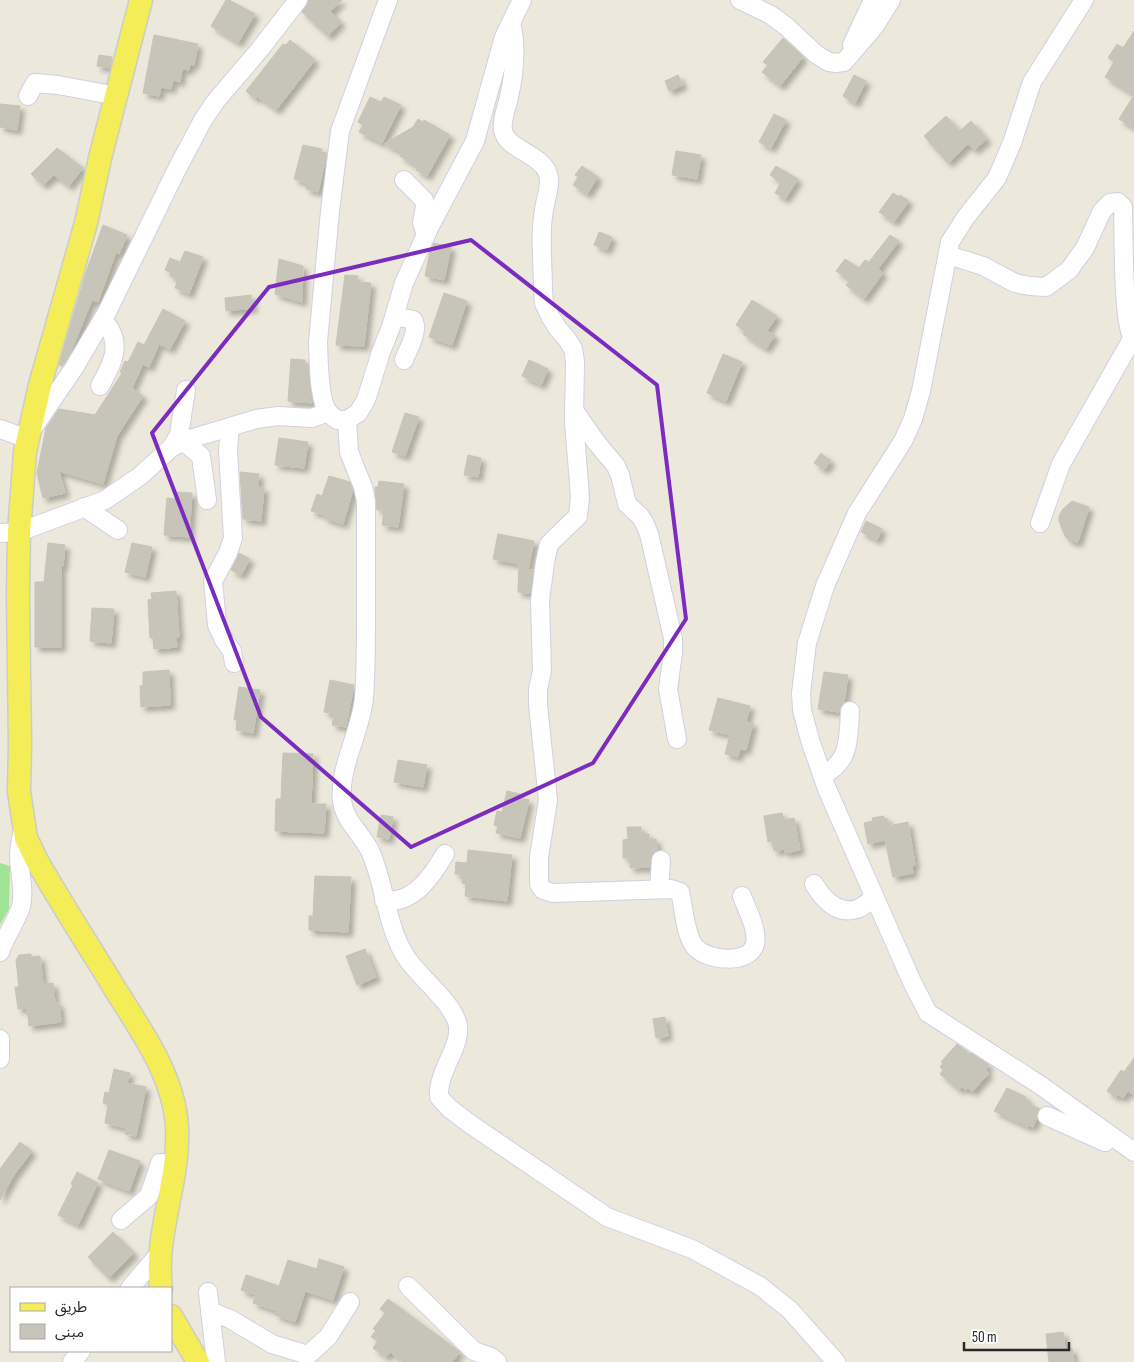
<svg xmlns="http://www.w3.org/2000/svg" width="1134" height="1362" font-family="'Sofia Sans Condensed','Noto Sans Arabic',sans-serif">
	<defs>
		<filter id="shadow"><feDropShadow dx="4.5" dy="4.5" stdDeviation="2.5" flood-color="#0004"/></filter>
	</defs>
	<rect width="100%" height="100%" fill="#ece8db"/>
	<path fill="#a1e495" d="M0,863L10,866L9,909L0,925Z"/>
	<g fill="#c7c4ba" stroke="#c7c4b4" filter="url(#shadow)">
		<path d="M226,0H229L255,14L238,43L211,26Z"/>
		<path d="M308,0H342L330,12L341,22L328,36L302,12Z"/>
		<path d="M1134,31V128L1119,119L1134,95L1105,77L1114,62L1108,58L1117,44L1123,48Z"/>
		<path d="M154,35L198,44L194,65L190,64L189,70L182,69L180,82L173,80L171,89L161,87L159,96L143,93Z"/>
		<path d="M783,38L803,57L780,86L762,72L768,65L763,62Z"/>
		<path d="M290,40L315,60L276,110L257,96L255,99L246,91L283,44L286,45Z"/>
		<path d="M99,55L112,57L110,68L97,66Z"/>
		<path d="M678,75L683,85L669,91L665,81Z"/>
		<path d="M854,75L866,81L855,103L843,96Z"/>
		<path d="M370,97L381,102L384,97L401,105L382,143L359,132L363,125L358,122Z"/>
		<path d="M0,104L20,106L17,130L0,127Z"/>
		<path d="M774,114L786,120L771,148L759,142Z"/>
		<path d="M946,116L960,131L971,121L987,139L974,150L968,144L948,163L924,136Z"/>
		<path d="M418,119L423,122L424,120L450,135L427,176L416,170L417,166L400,156L402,152L384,144L413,127Z"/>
		<path d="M303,145L322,149L321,152L327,153L318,192L306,189L307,183L294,179Z"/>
		<path d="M57,148L83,168L69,186L54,175L43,185L31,174Z"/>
		<path d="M676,151L701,155L697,179L672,175Z"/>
		<path d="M582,166L598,177L587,194L573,185L578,177L575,175Z"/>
		<path d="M776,166L798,179L785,199L775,193L781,182L770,175Z"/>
		<path d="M893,193L899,197L900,195L909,201L894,222L879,212Z"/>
		<path d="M103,225L127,235L119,254L116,252L98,302L92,300L70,354L62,366L59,365L86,272Z"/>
		<path d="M599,232L612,237L607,250L594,245Z"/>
		<path d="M890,235L899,241L878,269L883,273L864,299L846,285L850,280L836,271L845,259L859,268L865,260L869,262Z"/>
		<path d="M434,243L451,247L444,280L425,276L430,251Z"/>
		<path d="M185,251L203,257L189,294L175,288L178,279L170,276L171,273L165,270L170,258L180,262Z"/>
		<path d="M279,259L303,266L302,302L275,294Z"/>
		<path d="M345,275L358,276L357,282L371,283L364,346L336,345Z"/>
		<path d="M444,293L467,301L452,345L429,337Z"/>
		<path d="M251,295L253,308L226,311L225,298Z"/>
		<path d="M752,300L777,316L767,331L775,335L766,349L743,334L745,331L736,325Z"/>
		<path d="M163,309L185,321L170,349L159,344L149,367L143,364L132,388L143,396L117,436L103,484L59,471L65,493L43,498L37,473L46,428L59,409L95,415L122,373L120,372L125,361L128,362L138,342L144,345Z"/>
		<path d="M723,354L742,362L726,401L707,393Z"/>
		<path d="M291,359L305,360V364H308L312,403L288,401Z"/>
		<path d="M529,360L548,369L541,385L522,376Z"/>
		<path d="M405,413L419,417L405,456L392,452Z"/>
		<path d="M279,438L308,442L304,468L275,465Z"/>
		<path d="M821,453L831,461L824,470L814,463Z"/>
		<path d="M468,455L481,458L478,477L464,475Z"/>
		<path d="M240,472L259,474L258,487L264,488L261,521L243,519Z"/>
		<path d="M329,476L350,482L353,490L343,524L324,518L325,515L311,511L317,494L322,496Z"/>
		<path d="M379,481L404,484L398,527L382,525L384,510H377L375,491V487H378Z"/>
		<path d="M177,492L192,493L189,537L164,535L167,498L176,499Z"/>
		<path d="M1072,501L1089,507L1078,542L1070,541L1065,536L1059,521V516L1063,509Z"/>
		<path d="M866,521L882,529L877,540L861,532Z"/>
		<path d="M498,534L534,541L528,570H533L530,593L518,592L519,564L493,559Z"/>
		<path d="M48,543L65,545L63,566H61V647H35V582H44Z"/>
		<path d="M132,543L152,547L145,577L125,572Z"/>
		<path d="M239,553L250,559L241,575L231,570Z"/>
		<path d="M176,591L179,637H176L177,647L154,649L153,638H150L148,600L152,599L151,593Z"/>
		<path d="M92,608L114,609L111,643L90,641Z"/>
		<path d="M169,670L170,705L141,707L140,686L143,685V672Z"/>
		<path d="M824,672L848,675L844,703L841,706L839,712L818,709Z"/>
		<path d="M330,680L354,685L346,727L332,725L334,714L324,712Z"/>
		<path d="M239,687L260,690L253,733L236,730L237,720H234Z"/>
		<path d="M718,698L750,706L746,722L753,723L746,750L740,749L738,757L725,754L730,735L709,730Z"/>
		<path d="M283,753L313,754L311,804H326L324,833L275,831L276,799H281Z"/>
		<path d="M398,760L427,765L423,787L394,782Z"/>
		<path d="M507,791L520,794L519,798L529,800L520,838L496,833L498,826L494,825L497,811L502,812Z"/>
		<path d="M782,813L784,820L794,818L800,850L785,853V849L774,851L772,841L768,842L764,816Z"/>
		<path d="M381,815L393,817L389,839L377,837Z"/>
		<path d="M884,816V819L887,818L888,826L908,822L915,865L912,866L913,873L893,877L885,840L868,844L864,823L873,821L872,818Z"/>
		<path d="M627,827H641V834H649V840L656,839L657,850L652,854L650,867L630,868V858H623V840L628,839Z"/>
		<path d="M468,850L512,855L507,901L465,896L466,884L462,883L463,875L455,874L456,862L467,863Z"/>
		<path d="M315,876L351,877L348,932L309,930V916H313Z"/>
		<path d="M365,949L376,977L357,985L346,956Z"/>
		<path d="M31,954V957L40,956L43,984L53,983L55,1003H59L61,1022L29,1026L27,1008L18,1009L15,987H19L16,960L19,955Z"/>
		<path d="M665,1017L668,1036L656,1038L653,1019Z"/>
		<path d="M957,1044L970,1054L971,1053L989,1065L985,1070L989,1073L972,1092L968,1088L966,1090L962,1087L959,1090L940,1074L943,1070L940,1067L943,1063L941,1062Z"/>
		<path d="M1134,1058V1095L1128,1091L1123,1098L1118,1095L1116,1097L1107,1091L1121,1070L1124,1072Z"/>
		<path d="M114,1069L130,1073L127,1083L146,1087L136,1136L125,1134L126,1128L105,1123L108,1105L103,1103L105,1092L109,1093Z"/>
		<path d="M1007,1088L1026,1097L1025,1099L1029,1101L1028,1103L1040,1109L1033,1127L1029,1125L1028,1127L994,1111Z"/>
		<path d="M20,1142L32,1151L14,1175L0,1200V1169Z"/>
		<path d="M109,1150L140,1161L129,1191L98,1179Z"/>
		<path d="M77,1172L98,1183L78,1225L58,1215L73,1185L71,1184Z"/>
		<path d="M113,1232L134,1253L109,1278L88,1257Z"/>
		<path d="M319,1259L344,1267L333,1300L305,1291L295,1322L275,1315L277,1311L253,1303L256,1295L241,1290L246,1275L279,1286L288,1260L317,1269Z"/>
		<path d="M388,1299L460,1352L452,1362H402L390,1352L386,1357L373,1348L378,1341L371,1337L376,1330L373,1329L385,1313L380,1309Z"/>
		<path d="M1063,1332L1065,1349L1072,1348L1074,1362H1049L1046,1334Z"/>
	</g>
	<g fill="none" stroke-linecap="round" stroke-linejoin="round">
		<g stroke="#d0d0e3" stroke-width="20">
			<g id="minor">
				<path d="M388,0L340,131L330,211L318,342C319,359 318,398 328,412C330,415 335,418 337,420H347L358,413L366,400L381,352L391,327L404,283L430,226L475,141L504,37L522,0"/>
				<path d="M740,0L771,15L787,27L817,55L829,62L836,63L844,62L874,27L891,0"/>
				<path d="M1084,0L1032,82L1012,143L997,178L966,217L950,242L921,391L913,419L903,441L857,513L825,586L807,643L801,693L802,710L810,740L827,789L912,982L928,1013L1040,1085L1134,1152"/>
				<path d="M511,22C517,47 515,71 509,97C507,107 501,120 503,130C506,150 541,153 548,174C551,183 547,195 545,204C539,232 543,262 543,291L544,303L550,316L558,329L567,339L573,349L575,361L574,421L580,497L578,516L549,544L545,562L540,601L542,671L538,689V705L548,800L539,857V884L543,890L553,893L671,889L680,892C684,908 685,935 695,947C707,961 750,965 755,944C758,929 747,910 742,896"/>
				<path d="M852,45L873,0"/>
				<path d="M28,96L35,83L58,85L117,96"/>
				<path d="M404,180L424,200L425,207L422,222L426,235"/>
				<path d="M948,255L983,266L1015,283L1030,286L1046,287L1069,270L1085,248L1102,211L1110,203L1118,202L1123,207C1124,230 1122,328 1134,341"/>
				<path d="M394,316L413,320C420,330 408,349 404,360"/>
				<path d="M100,386C113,362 124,343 103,320"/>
				<path d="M574,410L596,442L616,466L620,475L627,504L640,516L645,524L649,534L673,638V653L668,689L677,739"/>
				<path d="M347,420L349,452L363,487L366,501C366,540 366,579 366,618C366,645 366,671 364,698C361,731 338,769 342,801C345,823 363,834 371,853C385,885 387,931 408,960C421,978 451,1002 457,1022C464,1045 437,1070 439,1097L449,1108L470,1124L607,1217L692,1249L760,1286L790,1310L836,1362"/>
				<path d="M230,427L228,450L233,538L228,553L213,581L217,625L224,640L232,651L234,663"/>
				<path d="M33,428L74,368L107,312L177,169L203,120L215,102L261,48L298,0"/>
				<path d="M0,429L28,439"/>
				<path d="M183,441L201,456L207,500"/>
				<path d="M171,448L179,435L186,390"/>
				<path d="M84,507L118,530"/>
				<path d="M1040,523L1061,464L1132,339"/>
				<path d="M0,533L19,532L105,500L140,476L171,448L183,441L256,419L278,416L312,418L328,412"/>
				<path d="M823,775C851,761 848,738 850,711"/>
				<path d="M814,884C823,899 837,915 857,909C863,907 869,901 874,898"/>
				<path d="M659,889L661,860"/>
				<path d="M384,900C413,905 432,876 445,854"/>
				<path d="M0,952C5,936 16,923 21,906C25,890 19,872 19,855C19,846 22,837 23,828"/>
				<path d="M0,1039V1059"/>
				<path d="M1047,1116L1105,1142"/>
				<path d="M121,1220L149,1196L160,1163L176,1164"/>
				<path d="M408,1286L474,1351L491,1357L497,1362"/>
				<path d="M130,1288L159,1254"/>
				<path d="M208,1292L216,1362"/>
				<path d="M210,1311L230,1319L272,1344L308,1355L328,1337L350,1302"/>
				<path d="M72,1362L81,1351"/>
			</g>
		</g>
		<g stroke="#ccc" stroke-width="25">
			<g id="major">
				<path d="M141,0L101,154L86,223L40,385L25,452L19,532L18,595L20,746L19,792L26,838L37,861C61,903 87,943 112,984C139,1028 174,1074 177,1127C180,1182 154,1234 161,1288"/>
				<path d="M171,1316L198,1362"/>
			</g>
		</g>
		<use href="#minor" stroke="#fff" stroke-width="18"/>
		<use href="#major" stroke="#f4ed58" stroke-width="22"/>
	</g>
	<path fill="none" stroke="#7b2cbf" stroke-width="4" stroke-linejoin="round" d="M471,240L657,385L686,619L593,763L411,847L261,717L152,433L269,287Z"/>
	<rect x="10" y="1287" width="162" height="65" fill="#ffffff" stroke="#a9a9a9"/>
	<rect x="20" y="1303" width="25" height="8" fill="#f4ed58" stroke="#a9a9a9"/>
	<text x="55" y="1312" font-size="15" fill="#292929">طريق</text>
	<rect x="20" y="1324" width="25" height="15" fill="#c7c4ba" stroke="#a9a9a9"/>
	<text x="55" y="1337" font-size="15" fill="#292929">مبنى</text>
	<path d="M964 1342v8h105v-8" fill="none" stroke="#292929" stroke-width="2.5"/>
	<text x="972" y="1342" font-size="15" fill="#292929" stroke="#ffffff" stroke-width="4" paint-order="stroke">50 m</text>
</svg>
